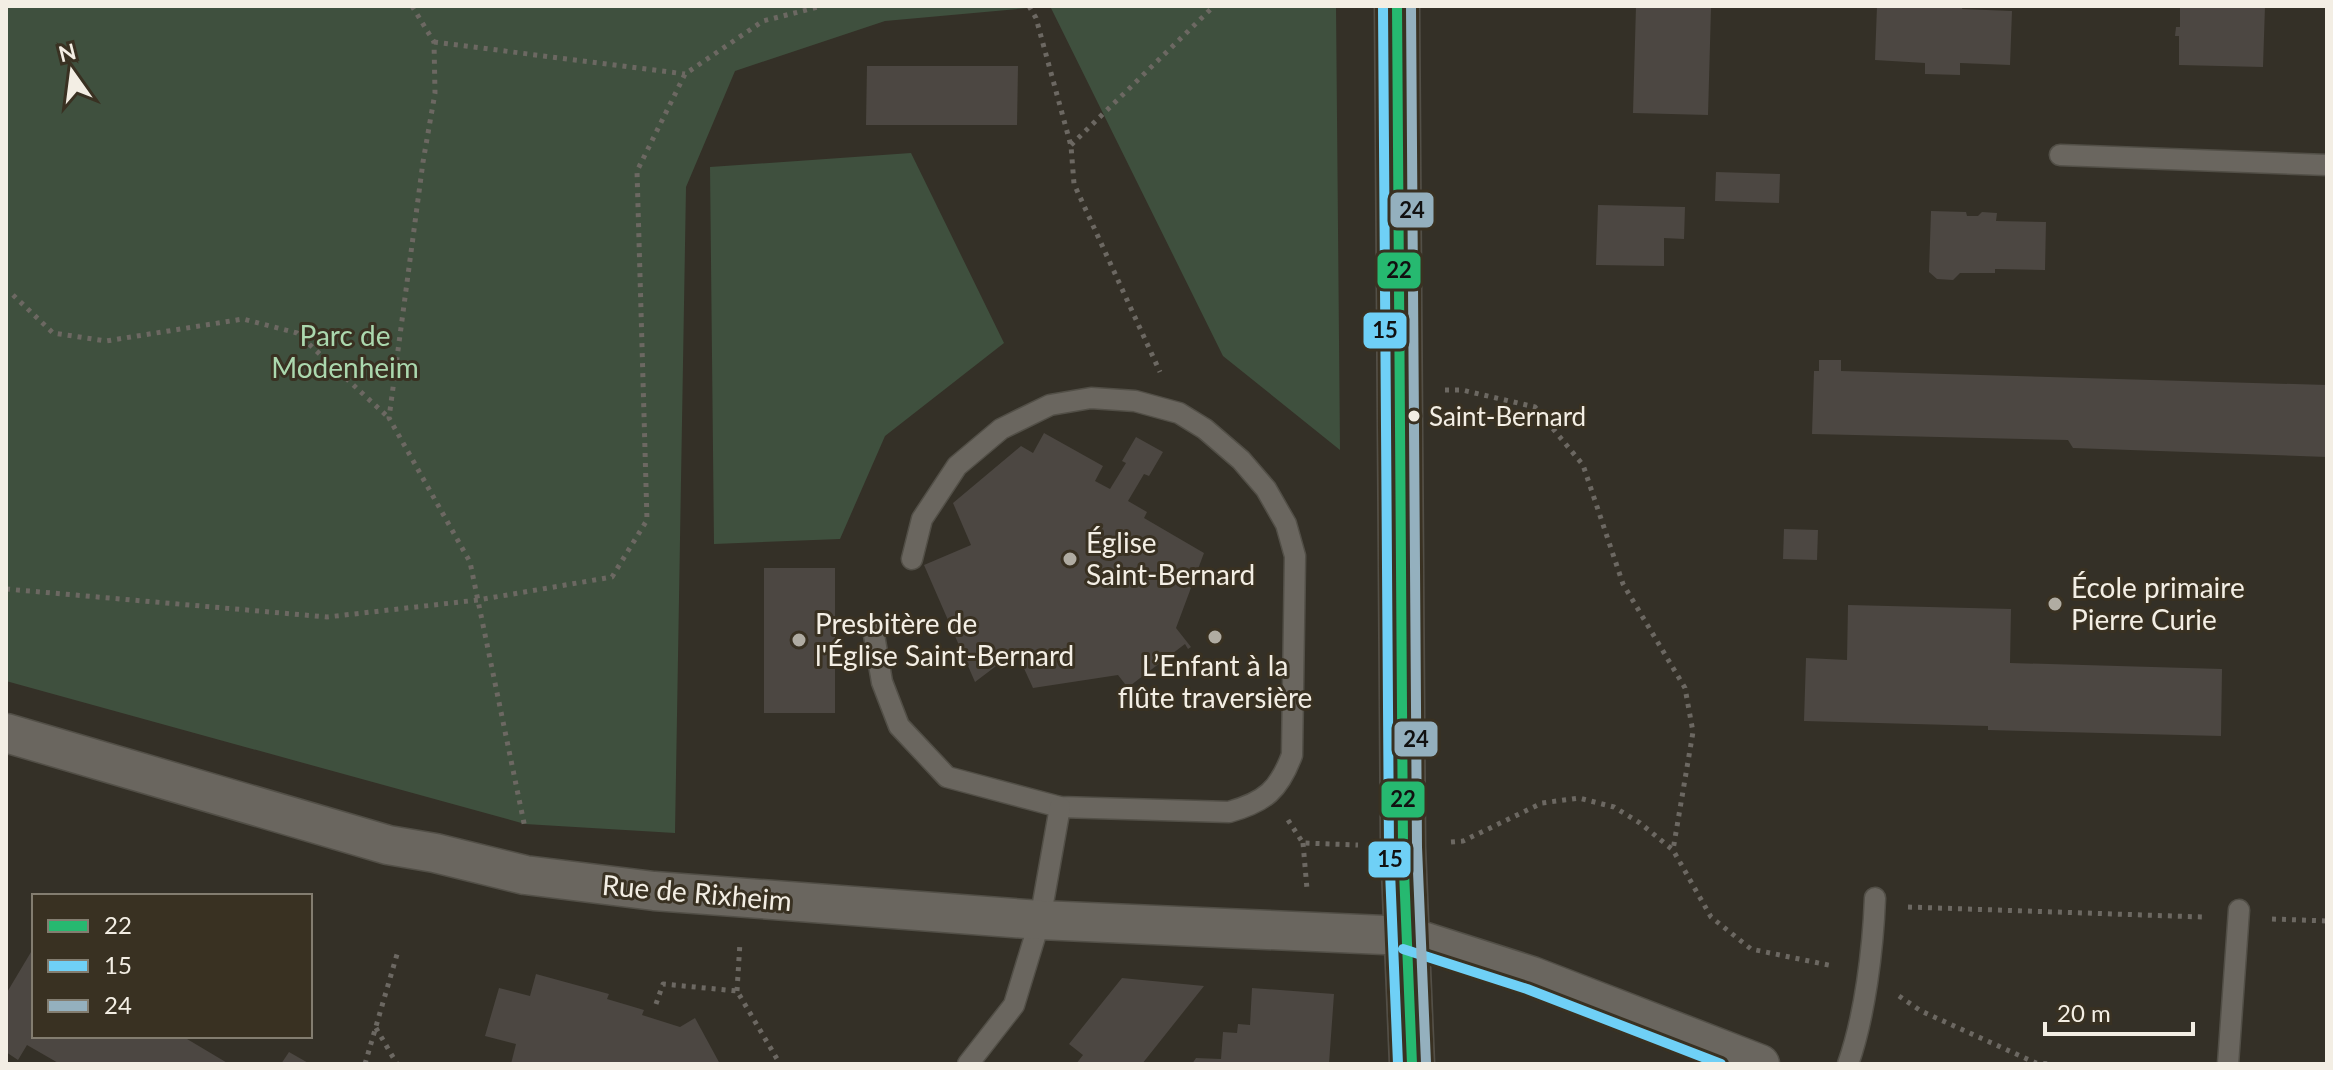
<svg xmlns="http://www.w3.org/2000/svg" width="2333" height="1070" font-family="Lato,sans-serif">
	<rect width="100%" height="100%" fill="#343027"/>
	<g fill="#3f503e">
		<path d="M6,6H1336L1340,450L1223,356L1050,6L885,21L735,71L686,187L675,833L525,824L6,681Z"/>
		<path d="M911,153L1004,343L885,436L840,539L714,544L710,167Z"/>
	</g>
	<g fill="#4c4742">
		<path d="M1636,6L1711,8L1708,115L1633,113Z"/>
		<path d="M1877,6H1963L1962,9L2012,11L2010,65L1960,63V75L1925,74V63L1875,60Z"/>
		<path d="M2180,6H2265L2263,67L2179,65V36H2175L2176,27H2180Z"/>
		<path d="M867,66H1018L1017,125H866Z"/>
		<path d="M1716,172L1780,174L1779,203L1715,201Z"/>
		<path d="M1598,205L1685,207L1684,239L1664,238V266L1596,265Z"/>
		<path d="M1931,211L1966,212L1967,216H1978L1982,212L1997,213L1996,221L2046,222L2045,270L1995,269V273H1960L1953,280L1937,279L1929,272Z"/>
		<path d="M1819,360H1841V371L2327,385V457L2073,448L2068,440L1812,434L1814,371H1819Z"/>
		<path d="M1044,433L1103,466L1095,481L1110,489L1126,463L1122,461L1136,437L1163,452L1149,476L1144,474L1128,501L1147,512L1144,518L1204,553L1176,628L1191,647L1188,649L1185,644L1131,685L1135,690L1132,693L1118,675L1033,688L1016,651L975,682L924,565L971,545L953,503L1021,446L1033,453Z"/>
		<path d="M1784,529L1818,530L1817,560L1783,559Z"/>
		<rect x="764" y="568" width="71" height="145"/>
		<path d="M1848,605L2011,609L2010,663L2222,669L2221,736L1988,730V726L1804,721L1806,658L1847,660Z"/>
		<path d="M34,947V1036H182L229,1064H60L27,1045L18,1060L6,1052V994Z"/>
		<path d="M536,974L609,994L607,999L644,1010L642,1015L680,1027L695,1018L720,1064H511L516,1044L485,1036L499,988L530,996Z"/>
		<path d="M1122,978L1204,986L1142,1064H1076L1083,1055L1069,1044Z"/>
		<path d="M1252,988L1334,994L1329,1064H1192L1196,1058L1221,1059L1223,1032L1237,1033L1238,1024L1250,1025Z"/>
		<path d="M289,1052L310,1064H281Z"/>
	</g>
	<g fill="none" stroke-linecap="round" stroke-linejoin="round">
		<g stroke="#524f47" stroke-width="23">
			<g id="service">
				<path d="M2060,155L2327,165"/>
				<path d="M873,629L882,682L899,726L947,777L1060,807L1229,812C1265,802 1279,790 1292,755L1295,556L1286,524L1266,489L1241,460L1205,429L1179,413L1135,401L1091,398L1050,405L1001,429L957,466L922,519L912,559"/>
				<path d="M968,1064L1014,1005L1040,920L1060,807"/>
				<path d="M1848,1064C1865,1016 1873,949 1875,898"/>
				<path d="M2228,1064L2239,910"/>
			</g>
		</g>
		<g stroke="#524f47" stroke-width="41">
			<path id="minor" d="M6,733L388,845L435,853L525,875L654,891L1040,920L1407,936L1532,976L1760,1064"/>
		</g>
		<g stroke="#524f47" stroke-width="47">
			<path id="secondary" d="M1397,6L1403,847L1412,1064"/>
		</g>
		<g stroke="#6c6862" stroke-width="5" stroke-dasharray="4 6" stroke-linecap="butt">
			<path d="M412,6L434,42L435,93L423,162L389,418L470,562L525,828"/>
			<path d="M1029,6L1036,18L1071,146L1074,184L1160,372"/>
			<path d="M434,42L685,74"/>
			<path d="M1071,145L1214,6"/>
			<path d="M13,295L53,333L106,341L243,319L297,333L388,417"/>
			<path d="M1445,390H1462L1535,407L1583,465L1623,584L1685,688L1693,732L1673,850"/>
			<path d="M6,589L327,617L478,600L612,577L647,520L637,171L685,74L763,21L822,6"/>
			<path d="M1288,820L1303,843L1358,845"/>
			<path d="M1451,842L1463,841L1542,803L1579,798L1614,807L1640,823L1673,850L1711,917L1751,949L1833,966"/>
			<path d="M1303,843L1307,889"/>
			<path d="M1908,907L2202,917"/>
			<path d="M2272,919L2327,921"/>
			<path d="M737,991L740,942"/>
			<path d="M1899,996L1921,1011L2036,1063L2049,1064"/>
			<path d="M656,1004L663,984L737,991L780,1064"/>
			<path d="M376,1028L397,1064"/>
			<path d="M365,1064L398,951"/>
		</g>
		<use href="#service" stroke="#6a665f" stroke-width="20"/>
		<use href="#minor" stroke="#6a665f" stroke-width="38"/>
		<use href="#secondary" stroke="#746d68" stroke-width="44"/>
		<g stroke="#393122" stroke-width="16">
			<path id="bus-1" d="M1397,6L1403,847L1412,1064"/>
		</g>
		<g stroke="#393122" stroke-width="16">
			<g id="bus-2">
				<path d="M1383,6L1389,847L1398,1064"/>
				<path d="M1403,949L1527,989L1721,1064"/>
			</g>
		</g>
		<g stroke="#393122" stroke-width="16">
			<path id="bus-3" d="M1411,6L1417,847L1426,1063"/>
		</g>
		<use href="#bus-1" stroke="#26b970" stroke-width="10"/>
		<use href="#bus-2" stroke="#6fd0f6" stroke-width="10"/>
		<use href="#bus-3" stroke="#94b0be" stroke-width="10"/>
	</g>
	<circle fill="#f3eee4" stroke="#393122" stroke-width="3" cx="1414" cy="416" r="7"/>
	<g fill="#b0aca2" stroke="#393122" stroke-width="3">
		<circle cx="1070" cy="559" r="8"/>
		<circle cx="2055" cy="604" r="8"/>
		<circle cx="1215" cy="637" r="8"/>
		<circle cx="799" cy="640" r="8"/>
	</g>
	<g text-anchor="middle" stroke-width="6" stroke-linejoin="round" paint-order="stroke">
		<g font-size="26" fill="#f3eee4" stroke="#393122" text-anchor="start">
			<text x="1429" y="426">Saint-Bernard</text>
		</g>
		<g font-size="28" fill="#abd8ae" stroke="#393122">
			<text x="345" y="346">Parc de<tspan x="345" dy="32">Modenheim</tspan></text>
		</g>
		<g font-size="28" fill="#f3eee4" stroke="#393122" text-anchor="start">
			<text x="1086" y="553">Église<tspan x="1086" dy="32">Saint-Bernard</tspan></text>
			<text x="2071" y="598">École primaire<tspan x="2071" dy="32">Pierre Curie</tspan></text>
			<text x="815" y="634">Presbitère de<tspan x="815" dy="32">l'Église Saint-Bernard</tspan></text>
			<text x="1215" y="676" text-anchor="middle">L’Enfant à la<tspan x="1215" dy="32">flûte traversière</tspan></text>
		</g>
		<g font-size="28" fill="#f3eee4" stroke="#393122">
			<text transform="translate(697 893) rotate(5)" y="10">Rue de Rixheim</text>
		</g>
	</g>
	<g stroke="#393122" stroke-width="3">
		<rect x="1389" y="191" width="46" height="38" rx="8" fill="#94b0be"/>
		<rect x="1376" y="251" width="46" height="39" rx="8" fill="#26b970"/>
		<rect x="1362" y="311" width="46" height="39" rx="8" fill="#6fd0f6"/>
		<rect x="1393" y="720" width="46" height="38" rx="8" fill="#94b0be"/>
		<rect x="1380" y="780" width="46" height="39" rx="8" fill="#26b970"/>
		<rect x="1367" y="840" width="45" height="39" rx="8" fill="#6fd0f6"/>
	</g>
	<g font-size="22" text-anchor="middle" font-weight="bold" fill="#111">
		<text x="1412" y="218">24</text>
		<text x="1399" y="278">22</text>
		<text x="1385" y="338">15</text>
		<text x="1416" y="747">24</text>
		<text x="1403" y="807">22</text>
		<text x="1390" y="867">15</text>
	</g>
	<rect width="2333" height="1070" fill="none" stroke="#f3eee4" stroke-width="16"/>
	<rect x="32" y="894" width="280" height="144" fill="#393122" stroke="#837d70" stroke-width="2"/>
	<rect x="48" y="920" width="40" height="12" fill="#26b970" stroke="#837d70" stroke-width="2"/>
	<text x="104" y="934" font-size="24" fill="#f3eee4">22</text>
	<rect x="48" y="960" width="40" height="12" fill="#6fd0f6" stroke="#837d70" stroke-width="2"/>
	<text x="104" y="974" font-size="24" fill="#f3eee4">15</text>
	<rect x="48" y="1000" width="40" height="12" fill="#94b0be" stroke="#837d70" stroke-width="2"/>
	<text x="104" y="1014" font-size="24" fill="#f3eee4">24</text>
	<g transform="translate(72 72) rotate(346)" stroke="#393122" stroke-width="6" paint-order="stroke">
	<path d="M0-6L14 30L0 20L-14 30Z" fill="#f3eee4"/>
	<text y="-12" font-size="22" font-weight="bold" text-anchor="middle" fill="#f3eee4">N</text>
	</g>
	<path d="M2045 1022v12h148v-12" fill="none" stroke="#f3eee4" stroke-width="4"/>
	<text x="2057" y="1022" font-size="24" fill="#f3eee4" stroke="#393122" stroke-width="6" paint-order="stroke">20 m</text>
</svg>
